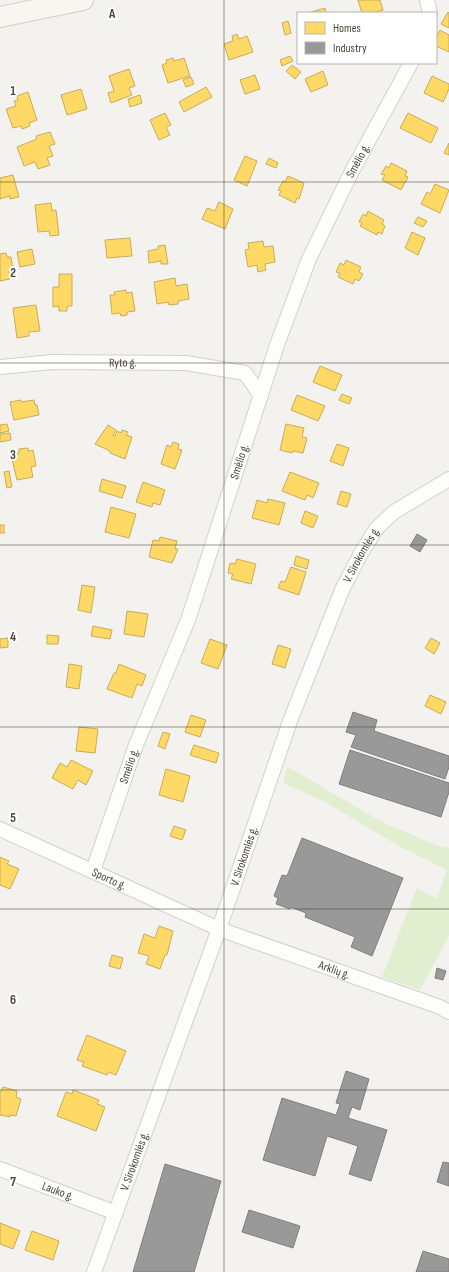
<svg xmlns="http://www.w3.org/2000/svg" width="449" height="1272" font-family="'Sofia Sans Condensed',sans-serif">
	<rect width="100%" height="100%" fill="#f4f2ee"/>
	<path fill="#e1eecf" d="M288,767L382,822L441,847L449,848V935L420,990L382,977L417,888L437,899L447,870L397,845L325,802L283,783Z"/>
	<g fill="#ffd966" stroke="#c9ac58">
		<path d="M358,0H380L383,10L373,13H362Z"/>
		<path d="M325,8L326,13H308Z"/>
		<path d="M448,12L449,13V28L441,24Z"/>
		<path d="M288,21L291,33L285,35L282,23Z"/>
		<path d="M440,30L449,35V52L436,46V38Z"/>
		<path d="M237,34L239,39L247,36L253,52L229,60L224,44L233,41L232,36Z"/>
		<path d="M290,56L293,61L282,66L280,60Z"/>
		<path d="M173,58L174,61L184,58L190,76L168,83L162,65L167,63L166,60Z"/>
		<path d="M292,65L301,72L295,79L286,71Z"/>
		<path d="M129,69L135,86L129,88L132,95L111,103L108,93L114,91L109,76Z"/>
		<path d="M323,71L328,85L311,92L305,79Z"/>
		<path d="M255,75L260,89L245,94L240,80Z"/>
		<path d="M432,76L449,84V89L443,102L424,93Z"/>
		<path d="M191,77L194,84L186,87L183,80Z"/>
		<path d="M206,87L212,97L184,112L179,102Z"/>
		<path d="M81,89L87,109L67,115L61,95Z"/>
		<path d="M28,92L37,120L29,123L30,126L22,129L21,126L13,128L6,109L16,106L14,101L18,100L17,96Z"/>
		<path d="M140,95L142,103L130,107L128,99Z"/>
		<path d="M165,113L171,125L166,127L170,135L159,140L150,120Z"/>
		<path d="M408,113L438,128L431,143L400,128Z"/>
		<path d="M50,132L55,144L49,146L53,156L47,158L50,165L38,169L35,162L24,166L17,147L37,139L36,136Z"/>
		<path d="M449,143V155L444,153Z"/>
		<path d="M245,156L257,161L247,186L234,180Z"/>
		<path d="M269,158L278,163L276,168L266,164Z"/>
		<path d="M391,163L407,171L405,176L408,177L401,190L382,180L385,175L381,174L386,166L389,168Z"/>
		<path d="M13,175L19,197L10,199V196L0,199V178Z"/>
		<path d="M288,176L304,183L299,199L297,198L295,203L279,195L281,191L278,190L283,181L285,182Z"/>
		<path d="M435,184L449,190L440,213L421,204L427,192L430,194Z"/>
		<path d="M219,202L233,209L225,229L202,219L207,208L215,211Z"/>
		<path d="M51,203L52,211L56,210L59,235L50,236L49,231L38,232L35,205Z"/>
		<path d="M368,211L384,220L382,224L385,226L382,234L378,232L377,235L360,226L362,223L359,222L363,214L366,216Z"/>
		<path d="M418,217L427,221L423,227L414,223Z"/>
		<path d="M412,232L425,238L418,255L405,248Z"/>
		<path d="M130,238L132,256L107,258L105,240Z"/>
		<path d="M263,241L264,247L273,246L275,262L265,264L266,270L258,272L257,265L248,267L245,250L249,249L248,243Z"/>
		<path d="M165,245L168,264H161V261L149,263L148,251L158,249V246Z"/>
		<path d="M32,249L35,264L20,267L17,252Z"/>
		<path d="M6,253L7,257H11L13,270L9,271L10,279L0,281V254Z"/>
		<path d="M346,260L361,267L359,272L363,274L359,281L355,279L353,284L338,277L340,273L336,272L340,263L344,265Z"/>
		<path d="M59,274H72V306H67V311H59V306L53,307V287H59Z"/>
		<path d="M175,278L176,286L187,284L189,299L178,301V304L169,305L168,302L157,304L154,282Z"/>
		<path d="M126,290V293L132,292L135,311L127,312V315L121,316L120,313L112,314L110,295H115L114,292Z"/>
		<path d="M36,305L40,331L29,332V336L17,338L13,308Z"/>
		<path d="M320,366L342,375L335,391L313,382Z"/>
		<path d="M342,394L352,398L349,404L339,400Z"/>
		<path d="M297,395L325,406L318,421L291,410Z"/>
		<path d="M21,400V402L34,400L35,405H37L39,415L14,420L10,402Z"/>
		<path d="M7,424L9,431L0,433V425Z"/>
		<path d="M286,424L304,428L302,437L307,438L303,453L293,451L292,453L280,450Z"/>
		<path d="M108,425L116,430L113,435L115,436L117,431L121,433L122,430L128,432L126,435L132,437L125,459L110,453V451L95,444Z"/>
		<path d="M10,433L11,440L0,442V434Z"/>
		<path d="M173,442L179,444L178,449L182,450L175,469L161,464L167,445L171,447Z"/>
		<path d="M337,444L349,448L343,466L330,461Z"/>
		<path d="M28,448V451L33,450L36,466L31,467L33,477L17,480L11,455L19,453V449Z"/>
		<path d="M9,471L12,487L7,488L4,472Z"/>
		<path d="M290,472L319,483L313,498L307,495L305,500L282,491Z"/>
		<path d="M102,479L126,486L122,498L99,491Z"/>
		<path d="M143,482L165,490L160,505L153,503L152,507L136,502Z"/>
		<path d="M341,491L351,494L347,507L337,504Z"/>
		<path d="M268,499L285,503L279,525L252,518L257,500L267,503Z"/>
		<path d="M111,507L136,514L129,538L105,532Z"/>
		<path d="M305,511L318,516L313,528L301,523Z"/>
		<rect x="0" y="525" width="4" height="8"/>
		<path d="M160,537L177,541L175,549H178L172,563L149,557L153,540L159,541Z"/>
		<path d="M296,556L309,560L307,569L294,565Z"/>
		<path d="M237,559L256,564L251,584L231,579L233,574L228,573L230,563L235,564Z"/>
		<path d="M291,567L306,572L299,595L278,588L281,581L285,582Z"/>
		<path d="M82,585L95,587L91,613L78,610Z"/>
		<path d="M127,611L148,614L144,637L124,634Z"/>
		<path d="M93,626L112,630L110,639L91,636Z"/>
		<path d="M47,635L59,636L58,644H47Z"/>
		<path d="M8,638V647L0,648V639Z"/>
		<path d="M431,638L440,643L434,654L425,648Z"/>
		<path d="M210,639L227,645L218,669L201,663Z"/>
		<path d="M278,645L291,649L285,668L272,664Z"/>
		<path d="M69,664L82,666L79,689L66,687Z"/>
		<path d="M119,664L146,675L142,686L137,684L132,698L107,689L114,673H116Z"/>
		<path d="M430,695L446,702L441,714L425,706Z"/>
		<path d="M191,715L206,720L200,737L185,732Z"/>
		<path d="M79,727L98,729L95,753L76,751Z"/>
		<path d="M163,732L170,734L165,749L158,746Z"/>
		<path d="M194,745L219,753L216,763L190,755Z"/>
		<path d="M71,760L93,771L86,785L78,780L73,789L52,778L60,763L67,767Z"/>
		<path d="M166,769L190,776L183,802L159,795Z"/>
		<path d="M174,826L186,830L182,840L170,836Z"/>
		<path d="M0,857L9,861L7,864L19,869L10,889L0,885Z"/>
		<path d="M159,926L173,931L167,955H165L160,969L146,964L149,956L138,953L144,934L155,938Z"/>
		<path d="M112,955L123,958L120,969L109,966Z"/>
		<path d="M87,1035L126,1051L116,1075L108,1072L107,1075L82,1066L84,1062L77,1060Z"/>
		<path d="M3,1087L17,1091L16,1097L21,1099L16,1116L10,1115V1117L0,1115V1093Z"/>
		<path d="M73,1090L99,1100L97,1104L105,1107L96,1131L57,1116L66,1092L72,1094Z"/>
		<path d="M0,1223L20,1231L13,1249L0,1244Z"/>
		<path d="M32,1231L59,1241L53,1260L25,1250Z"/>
	</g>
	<g fill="#999" stroke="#82807c">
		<path d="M417,534L427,540L420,552L410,546Z"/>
		<path d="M353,712L377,720L374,731L449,756V767L445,779L351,747L356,735L346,732Z"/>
		<path d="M350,750L449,783V792L441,817L339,784Z"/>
		<path d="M302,838L403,878L372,956L351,947L355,937L305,917L306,913L291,907L290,909L276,904L278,898L274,896L282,875L287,876Z"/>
		<path d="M437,968L446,971L443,980L435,978Z"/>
		<path d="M346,1071L369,1079L360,1110L352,1107L348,1118L387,1130L371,1181L349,1174L358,1146L327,1136L315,1176L263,1160L282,1098L336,1115L340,1104L336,1103Z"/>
		<path d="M443,1162L449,1163V1186L437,1182Z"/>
		<path d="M165,1164L221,1181L194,1272H133Z"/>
		<path d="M249,1210L300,1226L293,1248L242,1232Z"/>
		<path d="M423,1251L449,1259V1272H416Z"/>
	</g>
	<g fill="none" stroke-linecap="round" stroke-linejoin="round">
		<g stroke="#d2d0cb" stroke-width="16">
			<g id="minor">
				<path d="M427,0L430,13"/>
				<path id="s1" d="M0,367L52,362L186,363L245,373L261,396"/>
				<path id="s2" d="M0,829L219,929L440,1007L449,1012"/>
				<path id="s3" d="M93,871L136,745L188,620L277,345L309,259L352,171L411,63"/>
				<path id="s4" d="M0,1169L116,1213"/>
				<path id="s5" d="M94,1272L219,929L290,721L342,590L360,555L376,529L394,512L449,479"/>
			</g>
		</g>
		<g stroke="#d3cfc5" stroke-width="22">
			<path id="secondary" d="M0,17L83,0"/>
		</g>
		<use href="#minor" stroke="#fdfdfc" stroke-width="14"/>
		<use href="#secondary" stroke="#f7f6f1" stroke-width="20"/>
	</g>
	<path fill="none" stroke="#4b4439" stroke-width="1" stroke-opacity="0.55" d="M224,0V1272M0,182H449M0,363H449M0,545H449M0,727H449M0,909H449M0,1090H449"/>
	<g text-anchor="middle" stroke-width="4" stroke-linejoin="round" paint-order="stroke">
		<g font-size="12" fill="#4b4439" stroke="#fff">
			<text dy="4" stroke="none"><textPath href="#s3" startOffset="759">Smėlio g.</textPath></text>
			<text dy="4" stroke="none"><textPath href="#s1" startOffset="123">Ryto g.</textPath></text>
			<text dy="4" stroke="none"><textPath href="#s3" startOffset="435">Smėlio g.</textPath></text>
			<text dy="4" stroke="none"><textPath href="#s5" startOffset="766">V. Sirokomlės g.</textPath></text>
			<text dy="4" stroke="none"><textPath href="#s3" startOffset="111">Smėlio g.</textPath></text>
			<text dy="4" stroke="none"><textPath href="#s5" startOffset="442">V. Sirokomlės g.</textPath></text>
			<text dy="4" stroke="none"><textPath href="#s2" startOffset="120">Sporto g.</textPath></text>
			<text dy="4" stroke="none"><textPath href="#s2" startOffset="363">Arklių g.</textPath></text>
			<text dy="4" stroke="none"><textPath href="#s5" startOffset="118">V. Sirokomlės g.</textPath></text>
			<text dy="4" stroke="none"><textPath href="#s4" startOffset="62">Lauko g.</textPath></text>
		</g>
	</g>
	<g font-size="13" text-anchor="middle" font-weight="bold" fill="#4b4439" stroke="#fff" stroke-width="4" stroke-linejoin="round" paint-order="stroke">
		<text x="112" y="18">A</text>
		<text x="13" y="95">1</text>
		<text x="13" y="277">2</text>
		<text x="13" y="459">3</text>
		<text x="13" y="641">4</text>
		<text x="13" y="822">5</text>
		<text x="13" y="1004">6</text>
		<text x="13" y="1186">7</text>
	</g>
	<rect x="297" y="12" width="140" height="52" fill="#ffffff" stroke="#b7b4b0"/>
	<rect x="305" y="22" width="20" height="12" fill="#ffd966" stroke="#b7b4b0"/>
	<text x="333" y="32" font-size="12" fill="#4b4439">Homes</text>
	<rect x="305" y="42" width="20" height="12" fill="#999999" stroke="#b7b4b0"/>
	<text x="333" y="52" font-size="12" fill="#4b4439">Industry</text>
</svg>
